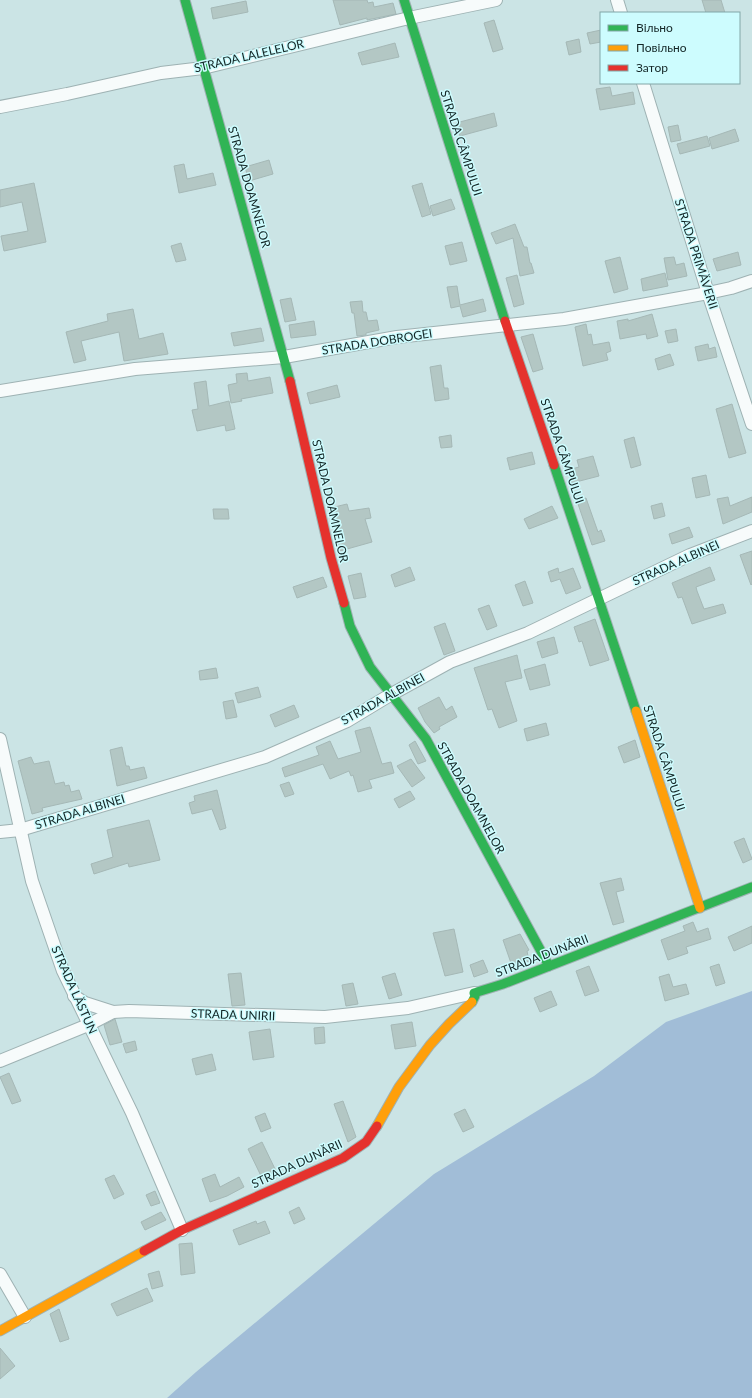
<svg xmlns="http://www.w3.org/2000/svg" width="752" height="1398" font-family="Lato,sans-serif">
	<rect width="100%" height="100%" fill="#cbe4e5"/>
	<path fill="#a1bdd7" d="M752,991V1398H167L196,1372L434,1174L594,1076L666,1022Z"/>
	<g fill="#b3c7c4" stroke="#a5b8b6">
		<path d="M333,0H367L368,3L373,2L374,7L393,3L396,14L367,20V18L340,25Z"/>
		<path d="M702,0H721L725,13H706Z"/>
		<path d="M246,1L248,12L213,19L211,8Z"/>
		<path d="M494,20L503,49L493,52L484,23Z"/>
		<path d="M601,30V42L590,44L587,33Z"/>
		<path d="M579,39L581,52L569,55L566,42Z"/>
		<path d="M395,43L399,57L362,65L358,53Z"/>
		<path d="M610,87L612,96L633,92L635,104L600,110L596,89Z"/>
		<path d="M494,113L497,126L460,136L456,123Z"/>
		<path d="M678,125L681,140L671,142L668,127Z"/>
		<path d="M735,129L739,141L712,149L709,138Z"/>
		<path d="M707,136L710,146L680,154L677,144Z"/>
		<path d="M269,160L273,174L249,181L245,167Z"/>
		<path d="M184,164L187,179L213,173L216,185L179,193L174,166Z"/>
		<path d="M34,183L46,242L4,251L1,236L28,231L22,202L0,207V190Z"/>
		<path d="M422,183L431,214L422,217L412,186Z"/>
		<path d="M451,199L455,209L433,216L430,206Z"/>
		<path d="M515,224L524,247H527L530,263H531L534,273L520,276L513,238L496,244L491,233Z"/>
		<path d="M462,242L467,261L450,265L445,246Z"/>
		<path d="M181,243L186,260L176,262L171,246Z"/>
		<path d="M738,252L741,265L717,271L713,259Z"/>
		<path d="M620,257L628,289L614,293L605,261Z"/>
		<path d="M674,257L676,265L684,263L687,276L668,280L664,258Z"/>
		<path d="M665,273L668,286L643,291L641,279Z"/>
		<path d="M517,275L524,304L514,307L506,278Z"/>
		<path d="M457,286L460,305L483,299L486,311L463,317L460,306L451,308L447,287Z"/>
		<path d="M291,298L296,320L285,322L280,300Z"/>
		<path d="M362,301L363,312H366L368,321L377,320L379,330L366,333V335L357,336L354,313H352L350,302Z"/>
		<path d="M133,309L139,339L163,333L168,354L124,361L119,332L81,341L86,360L74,363L66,332L108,321L107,314Z"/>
		<path d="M652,314L658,336L647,339L646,334L620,339L617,321L628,319V321Z"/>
		<path d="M314,321L316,335L291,338L289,325Z"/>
		<path d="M586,324L588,335L591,334L593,345L609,342L611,351L606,353L608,360L583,366L575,327Z"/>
		<path d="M261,328L264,341L234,346L231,333Z"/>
		<path d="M676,329L678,341L668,343L665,331Z"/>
		<path d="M533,334L543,369L533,372L521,337Z"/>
		<path d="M708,344L709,349L715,347L717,357L698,361L695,347Z"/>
		<path d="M670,354L674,365L658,370L655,359Z"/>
		<path d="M441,365L444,388H448L449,399L435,401L430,367Z"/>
		<path d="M247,373L248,381L270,377L273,393L241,399L242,401L231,403L228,385L237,383L236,374Z"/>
		<path d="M206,381L209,406L229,401L235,429L226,431L225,425L197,431L192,410L198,409L194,383Z"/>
		<path d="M337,385L340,397L310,404L307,393Z"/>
		<path d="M732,404L746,453L729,458L716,409Z"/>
		<path d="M451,435L452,447L441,448L439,437Z"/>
		<path d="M634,437L641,465L631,468L624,440Z"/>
		<path d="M532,452L535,464L510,470L507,458Z"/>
		<path d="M593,456L599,476L572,483L568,470L579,467L577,460Z"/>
		<path d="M706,475L710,495L696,498L692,478Z"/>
		<path d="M728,497L730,506L752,497V512L723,524L717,499Z"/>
		<path d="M586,498L598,532L601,530L605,541L592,545L577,501Z"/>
		<path d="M662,503L665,516L654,519L651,506Z"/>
		<path d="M347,504L349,511L369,508L371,518L365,519L372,542L340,551L330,508Z"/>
		<path d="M552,506L558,518L529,529L524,519Z"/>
		<path d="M213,509H228L229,519H214Z"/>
		<path d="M689,527L693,537L672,544L669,534Z"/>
		<path d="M752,551V584L751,585L740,555Z"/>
		<path d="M410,567L415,580L395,587L391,575Z"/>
		<path d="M710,567L715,580L696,587L697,591L704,609L723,604L726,613L692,624L682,597L678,598L672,583Z"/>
		<path d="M558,568L559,573L573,568L581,588L566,594L560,579L551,582L548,572Z"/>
		<path d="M361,573L366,597L354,599L348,576Z"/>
		<path d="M323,577L327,587L297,598L293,587Z"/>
		<path d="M525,581L533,603L523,606L515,585Z"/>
		<path d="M489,605L497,626L487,630L478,609Z"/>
		<path d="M595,619L609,660L590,666L582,641L579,642L574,627Z"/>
		<path d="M445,623L455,651L444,655L434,627Z"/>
		<path d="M554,637L558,653L542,658L537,642Z"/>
		<path d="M517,655L522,678L505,682L517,721L499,728L492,709L488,710L474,668Z"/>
		<path d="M545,664L550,685L530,690L524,670Z"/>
		<path d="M216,668L218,678L200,680L199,671Z"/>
		<path d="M258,687L261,697L238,703L235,693Z"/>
		<path d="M439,697L446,710L452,706L457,717L439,727L440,729L434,733L425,722L418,708Z"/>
		<path d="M233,700L237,717L226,719L223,702Z"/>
		<path d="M294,705L299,717L275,727L270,715Z"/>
		<path d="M546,723L549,735L527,741L524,729Z"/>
		<path d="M370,727L382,764L391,762L394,773L369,780L372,788L358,792L353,775L351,776L349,771L330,779L323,764L285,777L282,768L319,755L316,747L330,741L338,759L361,752L355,731Z"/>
		<path d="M635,740L640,757L624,763L618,747Z"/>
		<path d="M415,741L426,761L418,764L409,745Z"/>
		<path d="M122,747L126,766H129L130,770L144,767L147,778L117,786L110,750Z"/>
		<path d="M31,757L34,764L49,761L55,784L64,782L65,786L69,785L71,792L79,790L82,799L42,808L43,811L32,814L18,761Z"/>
		<path d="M411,759L425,778L412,787L397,766Z"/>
		<path d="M289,782L294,794L285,797L280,785Z"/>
		<path d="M217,790L226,828L220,830L212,809L192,814L189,803L195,801L194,796Z"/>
		<path d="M410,791L415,799L399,808L394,799Z"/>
		<path d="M149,820L160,860L129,867L128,863L94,874L91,864L113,857L107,830Z"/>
		<path d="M744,838L752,859L743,863L734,842Z"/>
		<path d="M621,878L624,890L616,892L624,922L613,925L600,883Z"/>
		<path d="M693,922L697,932L708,928L711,939L686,947L688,953L668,960L661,940L685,931L683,926Z"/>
		<path d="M752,926V943L734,951L728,937Z"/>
		<path d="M454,929L463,972L445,976L433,933Z"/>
		<path d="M520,934L529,950L527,951L529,961L512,966L503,940Z"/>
		<path d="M483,960L488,972L474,977L470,965Z"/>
		<path d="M719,964L725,983L716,986L710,967Z"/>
		<path d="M589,966L599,991L585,996L576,971Z"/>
		<path d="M241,973L245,1005L232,1006L228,974Z"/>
		<path d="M395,973L402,995L389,999L382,977Z"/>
		<path d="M669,974L673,987L686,984L689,994L665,1001L659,977Z"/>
		<path d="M353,983L358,1004L346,1006L342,985Z"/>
		<path d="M551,991L557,1005L540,1012L534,998Z"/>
		<path d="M115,1019L122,1042L110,1045L104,1025Z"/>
		<path d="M412,1022L416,1046L395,1049L391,1025Z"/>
		<path d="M324,1027L325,1043L315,1044L314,1028Z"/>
		<path d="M270,1029L274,1057L253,1060L249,1032Z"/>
		<path d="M135,1041L137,1050L126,1053L123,1044Z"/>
		<path d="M212,1054L216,1070L196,1075L192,1059Z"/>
		<path d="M9,1073L21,1101L12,1104L0,1077Z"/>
		<path d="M343,1101L356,1137L348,1142L334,1104Z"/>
		<path d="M465,1109L474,1127L463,1132L454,1114Z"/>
		<path d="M265,1113L271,1128L261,1132L255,1117Z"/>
		<path d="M262,1142L276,1171L262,1178L248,1149Z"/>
		<path d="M215,1174L220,1187L239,1177L244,1187L227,1196L210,1202L202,1179Z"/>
		<path d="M114,1175L124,1194L114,1199L105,1179Z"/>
		<path d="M155,1191L160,1203L151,1206L146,1195Z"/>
		<path d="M299,1207L305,1219L294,1224L289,1212Z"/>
		<path d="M161,1212L166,1220L145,1230L141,1222Z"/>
		<path d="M256,1221L257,1224L265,1221L270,1233L239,1245L233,1230Z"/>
		<path d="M192,1243L195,1273L181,1275L179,1244Z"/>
		<path d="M159,1271L163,1286L152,1289L148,1274Z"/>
		<path d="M147,1288L153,1301L117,1316L111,1304Z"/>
		<path d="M59,1309L69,1339L60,1342L50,1314Z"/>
		<path d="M0,1348L15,1366L0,1379Z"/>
	</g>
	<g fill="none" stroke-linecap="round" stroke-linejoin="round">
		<g stroke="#9eb2b3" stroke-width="14">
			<g id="street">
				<path d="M617,0L621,13"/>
				<path d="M643,83L708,293L752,424"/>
				<path d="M0,107L67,94L161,73L203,68L409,18L496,0"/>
				<path d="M0,391L135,369L284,357L397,337L564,319L708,293L731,288L752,281"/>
				<path d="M0,739L32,881L63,971L132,1113L182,1230"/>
				<path d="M0,832L20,830L265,757L347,721L390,695L450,662L528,633L690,555L752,531"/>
				<path d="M74,996L85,1003L113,1012"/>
				<path d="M0,1061L88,1025L113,1012L129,1011L325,1017L408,1008L474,993"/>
				<path d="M0,1274L25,1317"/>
			</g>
		</g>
		<g stroke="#9eb2b3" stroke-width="11">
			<g id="fast">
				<path d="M185,0L290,381"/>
				<path d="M404,0L505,321"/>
				<path d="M554,465L636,711"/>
				<path d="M344,603L350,626L370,667L426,739L549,966"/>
				<path d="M472,1002L475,996L474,993L503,984L752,887"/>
			</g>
		</g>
		<g stroke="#9eb2b3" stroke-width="11">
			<g id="slow">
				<path d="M636,711L700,908"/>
				<path d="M377,1126L399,1087L430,1045L449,1024L472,1002"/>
				<path d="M0,1331L144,1251"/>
			</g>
		</g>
		<g stroke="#9eb2b3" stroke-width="11">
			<g id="jam">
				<path d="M505,321L554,465"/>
				<path d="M290,381L331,558L344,603"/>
				<path d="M144,1251L182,1230L343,1158L366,1142L377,1126"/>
			</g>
		</g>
		<use href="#street" stroke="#f7fbfb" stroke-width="12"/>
		<use href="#fast" stroke="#30b455" stroke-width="9"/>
		<use href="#slow" stroke="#ff9f0a" stroke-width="9"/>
		<use href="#jam" stroke="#e5322d" stroke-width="9"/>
	</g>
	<g text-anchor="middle" stroke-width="3" stroke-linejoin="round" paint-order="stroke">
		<g font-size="12" fill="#122525" stroke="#cdfcfe">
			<text transform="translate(249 56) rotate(-13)" y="4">STRADA LALELELOR</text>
			<text transform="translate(461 143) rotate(72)" y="4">STRADA CÂMPULUI</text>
			<text transform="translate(249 187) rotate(74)" y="4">STRADA DOAMNELOR</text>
			<text transform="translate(696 254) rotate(72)" y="4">STRADA PRIMĂVERII</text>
			<text transform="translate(377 342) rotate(-9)" y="4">STRADA DOBROGEI</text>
			<text transform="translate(562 451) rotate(71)" y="4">STRADA CÂMPULUI</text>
			<text transform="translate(330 501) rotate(77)" y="4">STRADA DOAMNELOR</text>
			<text transform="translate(676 563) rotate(-24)" y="4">STRADA ALBINEI</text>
			<text transform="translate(383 699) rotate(-29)" y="4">STRADA ALBINEI</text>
			<text transform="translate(664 758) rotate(72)" y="4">STRADA CÂMPULUI</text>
			<text transform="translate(471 798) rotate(61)" y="4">STRADA DOAMNELOR</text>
			<text transform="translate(80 812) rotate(-17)" y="4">STRADA ALBINEI</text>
			<text transform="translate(542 956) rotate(-21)" y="4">STRADA DUNĂRII</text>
			<text transform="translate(74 990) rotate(66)" y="4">STRADA LĂSTUN</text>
			<text transform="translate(233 1015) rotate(2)" y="4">STRADA UNIRII</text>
			<text transform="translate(297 1164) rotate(-25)" y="4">STRADA DUNĂRII</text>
		</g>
	</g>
	<rect x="600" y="12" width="140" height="72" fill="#cdfcfe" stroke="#82a6a7"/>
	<rect x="608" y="25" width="20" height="6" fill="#30b455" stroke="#82a6a7"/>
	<text x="636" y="32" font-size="12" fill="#122525">Вільно</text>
	<rect x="608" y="45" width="20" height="6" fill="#ff9f0a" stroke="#82a6a7"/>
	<text x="636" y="52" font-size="12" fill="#122525">Повільно</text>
	<rect x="608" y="65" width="20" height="6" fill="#e5322d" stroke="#82a6a7"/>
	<text x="636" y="72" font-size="12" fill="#122525">Затор</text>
</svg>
